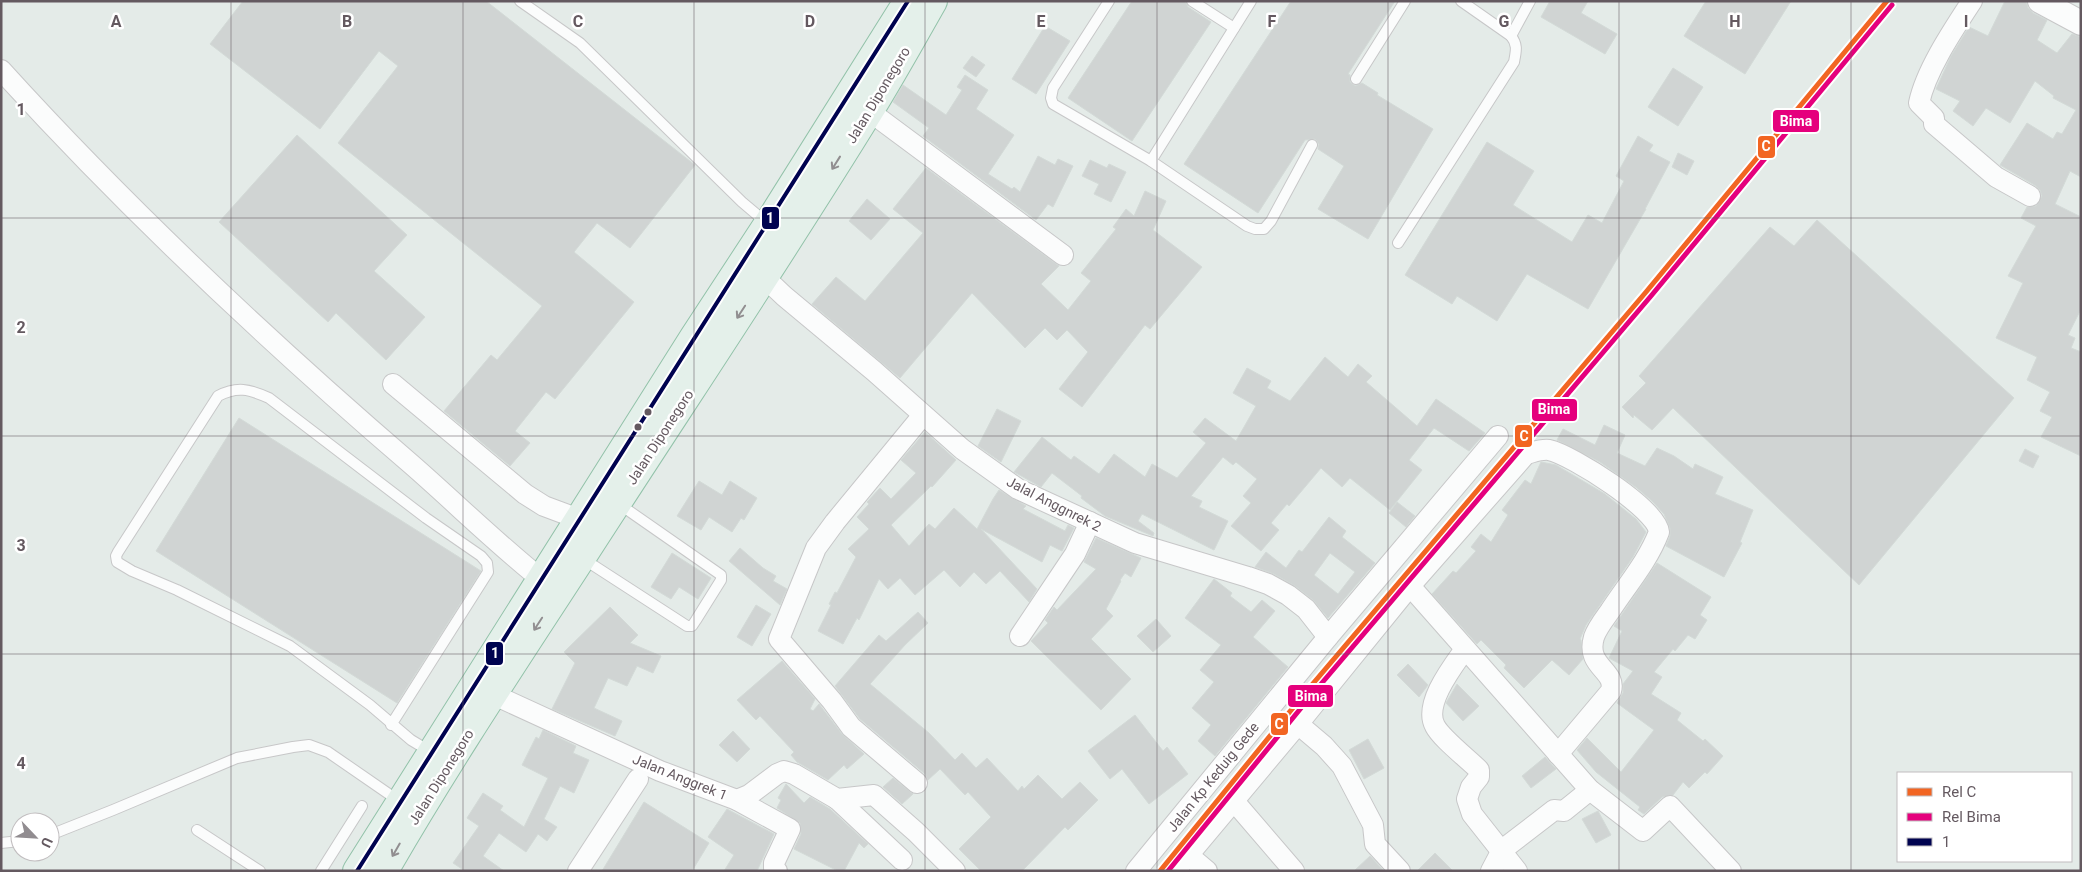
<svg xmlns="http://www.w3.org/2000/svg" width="2082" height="872" font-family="Roboto,sans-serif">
	<rect width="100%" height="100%" fill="#e4ebe8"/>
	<g fill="#d0d4d3" stroke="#d3dad7" fill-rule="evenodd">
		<path d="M243,1H486L695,165L630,248L597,223L574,252L634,302L555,399L546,392L515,431L530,443L510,466L444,411L491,355L497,360L542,306L338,143L398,66L379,51L320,129L210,44Z"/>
		<path d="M1132,1H1185L1188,7L1211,22L1132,141L1068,98Z"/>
		<path d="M1291,1H1395L1348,74L1350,75V82L1355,86L1362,83L1378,93L1377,95L1433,129L1368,239L1318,209L1344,166L1318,149L1319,144L1315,139L1305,140L1258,213L1184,164Z"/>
		<path d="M1550,1H1588L1581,13L1617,34L1605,54L1541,17Z"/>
		<path d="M1706,1H1791L1745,74L1684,36Z"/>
		<path d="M2005,1H2026L2028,8L2033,13L2047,20L2037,40L2057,53L2072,34L2081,37V177L2070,171L2055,204L2081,217V309L2068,335L2075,338L2071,348L2081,352V456L2041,437L2052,417L2040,411L2050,392L2027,380L2037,357L1996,338L2023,283L2008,276L2036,226L2021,218L2027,207L2036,206L2042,196L2040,190L2036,186L2000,165L2027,123L2053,139L2057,132L2062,134L2076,110L2053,98L2054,96L2035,81L2010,123L1986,108L1973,126L1953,111L1960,101L1936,89L1951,56L1969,27L1988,36Z"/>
		<path d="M1045,26L1070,41L1036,94L1012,79Z"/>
		<path d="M972,56L985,65L976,77L963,68Z"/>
		<path d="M1673,68L1703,87L1678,126L1648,107Z"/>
		<path d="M965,75L988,90L976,109L1014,135L988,174L1012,189L1014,187L1020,192L1038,156L1055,165L1058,159L1073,166L1053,207L1048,204L1036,220L923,136L929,128L893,102L903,85L946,115L962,90L957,87Z"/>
		<path d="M297,135L407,235L374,271L425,317L386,360L336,313L328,322L219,222Z"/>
		<path d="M1638,136L1653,145L1649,151L1670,162L1645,209H1646L1588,309L1527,274L1497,321L1457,296L1452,304L1405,275L1487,142L1534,171L1513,205L1572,242L1588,215L1602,223L1624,181L1616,176Z"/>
		<path d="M1678,153L1694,161L1687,175L1672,167Z"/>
		<path d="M1090,160L1107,168L1109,164L1126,172L1111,202L1094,194L1099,184L1082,176Z"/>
		<path d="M926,168L1059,266L1041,284L1068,310L1091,281L1081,273L1116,229L1113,227L1126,209L1134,216L1145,191L1166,201L1153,230L1202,267L1150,329L1145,325L1082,407L1059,389L1088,352L1067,330L1057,340L1045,328L1025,348L972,293L900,378L812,304L836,277L865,301L923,233L893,209Z"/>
		<path d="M867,199L890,219L871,240L849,221Z"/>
		<path d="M1817,220L2014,398L1859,585L1673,408L1652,430L1634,415L1633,418L1622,407L1646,383L1639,376L1770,227L1794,246Z"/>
		<path d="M1325,357L1348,377L1358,364L1372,376L1366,382L1417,426L1436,399L1485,433L1469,451L1434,428L1409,460L1422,470L1390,510L1350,478L1342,487L1321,468L1289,506L1287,504L1271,523L1279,530L1261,551L1231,526L1251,503L1243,496L1257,479L1236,462L1233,465L1223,457L1191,496L1202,501L1199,507L1228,521L1214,550L1142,514L1138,521L1154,533L1153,536L1105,516L1081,498L1082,496L1052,473L1041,487L1014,472L1042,437L1071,460L1074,456L1099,474L1114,454L1145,477L1152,464L1177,478L1206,443L1193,432L1205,418L1236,441L1256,406L1233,393L1247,368L1271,381L1267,388L1290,401Z"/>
		<path d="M997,409L1021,421L1001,462L978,446Z"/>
		<path d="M239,418L481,571L397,703L156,551Z"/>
		<path d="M1604,425L1625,435L1617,453L1645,466L1657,448L1674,456L1693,469L1695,464L1723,477L1715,494L1753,510L1740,542L1742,543L1724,577L1666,546L1670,536V528L1664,514L1652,501L1637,488L1600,462L1557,440L1563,429L1595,445Z"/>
		<path d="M925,432L956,460L932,487L931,486L891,525L909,546L929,524L935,529L954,508L977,529L993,499L999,490L1026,506L1023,509L1065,531L1068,525L1074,528L1062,551L1050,545L1042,562L981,529L1037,589L1029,602L1000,571L986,584L974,572L960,587L944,570L915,595L900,578L888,589L879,579L859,620L857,618L843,644L818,631L831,605L829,604L835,592L837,593L856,557L848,549L869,529L857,517L869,504L867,502L880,488L891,499L916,473L901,460Z"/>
		<path d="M2025,449L2039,456L2033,468L2019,461Z"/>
		<path d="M1541,462L1556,465L1605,494L1636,519L1646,532L1633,557L1586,625L1580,639L1581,640L1583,659L1569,675L1552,660L1524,688L1504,668L1506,665L1481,640L1477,644L1432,594L1453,571L1456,573L1476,551L1471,547L1481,534L1491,542L1508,515L1502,510L1525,480L1531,484Z"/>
		<path d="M699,481L722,495L730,481L757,498L744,520L741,518L732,532L709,517L701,530L677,516Z"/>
		<path d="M1397,502L1415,516L1406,527L1389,513Z"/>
		<path d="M1329,517L1346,531L1342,537L1375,563L1328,618L1313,600L1295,586L1274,574L1255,567L1266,552L1286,568L1299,550L1302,552ZM1330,553L1355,572L1338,594L1314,575Z"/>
		<path d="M1096,538L1141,558L1131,577L1125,573L1120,580L1121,581L1106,609L1113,616L1091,639L1131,679L1101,710L1031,641L1048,623L1045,620L1054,607L1057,610L1096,569L1084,562Z"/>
		<path d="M740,548L763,568L776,576L773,581L787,589L780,605L729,561Z"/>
		<path d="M672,553L711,578L698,599L679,587L671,599L651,587Z"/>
		<path d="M1657,563L1711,597L1700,615L1707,620L1695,639L1688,635L1675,651L1673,649L1654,672L1662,677L1651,694L1681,713L1677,720L1703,741L1705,739L1723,756L1707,774L1705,772L1689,788L1683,782L1673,795L1662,797L1644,814L1638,810L1640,807L1596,772L1577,750L1587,738L1621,772L1654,730L1617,703L1623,693V684L1633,671L1609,658L1622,631L1614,626Z"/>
		<path d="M1214,579L1232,593L1230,596L1251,612L1262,600L1275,611L1253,637L1288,667L1215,756L1198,741L1211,725L1192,708L1214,682L1200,670L1221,645L1185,618Z"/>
		<path d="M756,605L771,614L752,646L737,637Z"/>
		<path d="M610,607L638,635L630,643L661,656L653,673L637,666L627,686L608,678L594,708L622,721L615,736L552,709L575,663L564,652Z"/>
		<path d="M918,612L928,623L905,645L870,684L929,733L955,760L962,753L976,768L987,758L1018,791L1022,786L1024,789L1038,775L1062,799L1080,782L1098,800L1068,830L1065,827L1022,871H981L959,849L991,817L968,792L965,795L940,769L928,780L925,774L860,719L835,686L879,635L886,641Z"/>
		<path d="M1156,619L1171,636L1153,652L1137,636Z"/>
		<path d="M782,661L815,699L810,709L813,711L819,704L842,734L864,754L847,769L844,765L828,780L797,762L791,755L794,752L760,716L756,720L737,700Z"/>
		<path d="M1408,664L1428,685L1419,697L1397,675Z"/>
		<path d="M1457,684L1479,706L1463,721L1446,703Z"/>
		<path d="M1135,715L1163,751L1167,747L1188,774L1149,804L1122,769L1110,779L1088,751Z"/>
		<path d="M543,730L576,746L573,753L589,760L574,793L560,786L544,819L557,827L547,841L538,834L526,852L499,833L483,856L504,871H465L453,863L479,826L467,818L483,793L503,806L500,810L524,827L548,778L522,765L536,737L539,739Z"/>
		<path d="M733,731L750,749L737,762L719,745Z"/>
		<path d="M1368,739L1384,768L1364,779L1349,750Z"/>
		<path d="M1545,757L1556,769L1531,788L1522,776Z"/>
		<path d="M893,778L913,794L902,804L883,787Z"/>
		<path d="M786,784L804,803L810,797L830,809L868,844L864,848L859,843L844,871H838L794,849L801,834L800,823L777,808L781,800L778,798Z"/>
		<path d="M644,802L709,843L692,871H602Z"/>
		<path d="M727,809L774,834L757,871H724L734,855L708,837Z"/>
		<path d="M1598,811L1611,835L1596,843L1582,819Z"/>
		<path d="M1435,853L1453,871H1417Z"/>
		<path d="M1370,856L1384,871H1354Z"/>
	</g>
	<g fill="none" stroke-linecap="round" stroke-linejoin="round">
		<g stroke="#c7c7c8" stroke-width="12">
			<g id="service">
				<path d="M520,1L580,43L742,202L768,224"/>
				<path d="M1109,1L1053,88L1051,98L1053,104L1151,161L1247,226L1255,229H1264L1271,221L1312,145"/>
				<path d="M1192,1L1234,28"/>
				<path d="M1511,36L1530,1"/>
				<path d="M1356,79L1405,1"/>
				<path d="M1151,161L1251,1"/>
				<path d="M1398,243L1514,62C1516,51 1518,45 1511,36L1461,1"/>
				<path d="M582,558L687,626H692L696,620L721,580V575L619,504"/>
				<path d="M391,725L488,572L487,563L481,556L426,518L269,398C249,389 237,386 218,396L118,552L116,556L117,562L132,571L177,590L290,646L370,705L411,740L431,752"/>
				<path d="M197,830L260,871"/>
				<path d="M50,835L113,810L237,758L293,747L309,745L328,752L399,801"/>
				<path d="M1,843L20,841"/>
				<path d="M321,871L362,806"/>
			</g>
		</g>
		<g stroke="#c7c7c8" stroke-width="22">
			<g id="minor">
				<path d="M1972,1C1953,30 1926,70 1919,103L1934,118V124L1996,177L2030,196"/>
				<path d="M1,70C128,210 268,341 411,464C458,505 502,549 551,587"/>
				<path d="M869,111L1063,255"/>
				<path d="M764,277L784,296L874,371L962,449L1018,489L1135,543L1248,577L1268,584L1288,595L1306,609L1328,637"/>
				<path d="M393,384L525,494L544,506L592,524"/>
				<path d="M1410,586L1590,790L1643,831L1670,806L1731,871"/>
				<path d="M1020,636L1075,554L1090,522"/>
				<path d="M1465,649C1453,666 1423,704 1435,726C1441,738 1468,759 1479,770V777L1471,787L1467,799L1472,814L1517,871"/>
				<path d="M492,694L660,771L737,800L749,795L777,774L784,771L794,774L837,799L874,795L916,832L955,871"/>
				<path d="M1298,724L1324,746L1342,766L1373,825L1375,844L1400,871"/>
				<path d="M917,783L851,727L832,701L779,639L816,548L835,522L923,415"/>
				<path d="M837,799L902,860"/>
				<path d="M737,800L790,829L774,863V868L777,871"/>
				<path d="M1233,800L1294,871"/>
				<path d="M1188,855L1207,871"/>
				<path d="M578,871L638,779"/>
				<path d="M1136,871L1328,637L1498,436"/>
				<path d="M1175,871L1298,724L1410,586L1526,454C1534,452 1541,449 1549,450C1572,455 1657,509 1659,532C1648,561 1627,585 1610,611C1605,618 1597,628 1594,637C1585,667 1617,670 1611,691L1558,754"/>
				<path d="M1491,871L1502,850L1554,810L1564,811L1590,790"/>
			</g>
		</g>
		<g stroke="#c7c7c8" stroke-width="26">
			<path id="tertiary" d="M2040,1L2081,23"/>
		</g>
		<g stroke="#92c2a9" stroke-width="30">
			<g id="trunk">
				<path d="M357,871L694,337L768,224L908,1"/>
				<path d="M384,871C445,765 513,663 580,560C676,411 775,264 868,113C891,76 912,38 933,1"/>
			</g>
		</g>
		<use href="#service" stroke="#fbfcfc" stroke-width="10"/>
		<use href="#minor" stroke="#fbfcfc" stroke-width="20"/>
		<use href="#tertiary" stroke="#fbfcfc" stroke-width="24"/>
		<use href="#trunk" stroke="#e4f0ea" stroke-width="28"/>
		<g stroke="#fff" stroke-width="8">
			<path id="bus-1" d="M357,871L908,1"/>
		</g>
		<use href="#bus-1" stroke="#000350" stroke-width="4"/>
		<g stroke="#fff" stroke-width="9">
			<path id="rail-1" d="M1160,871L1305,693L1646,292L1887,1"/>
		</g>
		<g stroke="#fff" stroke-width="9">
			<path id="rail-2" d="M1168,871L1310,697L1651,296L1892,5"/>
		</g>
		<use href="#rail-1" stroke="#f26522" stroke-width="5"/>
		<use href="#rail-2" stroke="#e5007d" stroke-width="5"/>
	</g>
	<defs><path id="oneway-shaft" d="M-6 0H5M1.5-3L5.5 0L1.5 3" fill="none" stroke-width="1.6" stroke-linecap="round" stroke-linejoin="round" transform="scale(1.25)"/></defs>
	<g stroke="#918e90">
		<use href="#oneway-shaft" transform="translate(836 163) rotate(122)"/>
		<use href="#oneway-shaft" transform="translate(741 312) rotate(123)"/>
		<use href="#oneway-shaft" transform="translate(538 624) rotate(123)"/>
		<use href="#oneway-shaft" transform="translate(396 850) rotate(120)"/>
	</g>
	<path fill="none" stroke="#645960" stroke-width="1" stroke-opacity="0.55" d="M231,1V871M463,1V871M694,1V871M925,1V871M1157,1V871M1388,1V871M1619,1V871M1851,1V871M1,218H2081M1,436H2081M1,654H2081"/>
	<g fill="#645960" stroke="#fff" stroke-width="2">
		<circle cx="648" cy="412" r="4.5"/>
		<circle cx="638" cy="427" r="4.5"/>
	</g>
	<g text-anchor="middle" stroke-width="5" stroke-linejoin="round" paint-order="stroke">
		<g font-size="14" fill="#645960" stroke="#fff">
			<text transform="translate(878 95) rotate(-59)" y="5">Jalan Diponegoro</text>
			<text transform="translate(660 437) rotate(-57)" y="5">Jalan Diponegoro</text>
			<text transform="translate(1054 504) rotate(27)" y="5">Jalal Anggnrek 2</text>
			<text transform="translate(441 777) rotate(-58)" y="5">Jalan Diponegoro</text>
			<text transform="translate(680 777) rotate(22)" y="5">Jalan Anggrek 1</text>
			<text transform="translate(1213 777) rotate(-51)" y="5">Jalan Kp Keduig Gede</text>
		</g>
	</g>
	<g font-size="16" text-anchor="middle" font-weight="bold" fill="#645960" stroke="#fff" stroke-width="5" stroke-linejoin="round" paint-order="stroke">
		<text x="116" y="27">A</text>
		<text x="347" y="27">B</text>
		<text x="578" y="27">C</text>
		<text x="810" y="27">D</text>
		<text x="1041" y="27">E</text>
		<text x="1272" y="27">F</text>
		<text x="1504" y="27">G</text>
		<text x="1735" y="27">H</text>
		<text x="1966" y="27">I</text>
		<text x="21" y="115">1</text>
		<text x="21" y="333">2</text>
		<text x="21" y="551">3</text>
		<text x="21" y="769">4</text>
	</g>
	<g stroke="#fff" stroke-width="2">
		<rect x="1772" y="109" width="48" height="24" rx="5" fill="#e5007d"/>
		<rect x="1757" y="135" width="19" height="24" rx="5" fill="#f26522"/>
		<rect x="761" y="206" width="19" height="24" rx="5" fill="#000350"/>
		<rect x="1531" y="398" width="47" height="24" rx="5" fill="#e5007d"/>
		<rect x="1514" y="424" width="19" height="24" rx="5" fill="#f26522"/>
		<rect x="485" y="641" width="19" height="25" rx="5" fill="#000350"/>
		<rect x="1287" y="684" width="47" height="24" rx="5" fill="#e5007d"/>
		<rect x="1270" y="712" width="19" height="24" rx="5" fill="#f26522"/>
	</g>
	<g font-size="14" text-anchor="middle" font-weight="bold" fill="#fff">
		<text x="1796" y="126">Bima</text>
		<text x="1766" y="151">C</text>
		<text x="770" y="223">1</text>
		<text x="1554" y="414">Bima</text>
		<text x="1524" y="441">C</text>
		<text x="495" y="658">1</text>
		<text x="1311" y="701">Bima</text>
		<text x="1279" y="729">C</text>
	</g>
	<rect width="2082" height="872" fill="none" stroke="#645960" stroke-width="5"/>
	<rect x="1897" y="772" width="175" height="90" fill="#ffffff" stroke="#c1bdbf"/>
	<rect x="1907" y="788" width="25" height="8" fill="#f26522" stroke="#c1bdbf"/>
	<text x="1942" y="797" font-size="15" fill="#645960">Rel C</text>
	<rect x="1907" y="813" width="25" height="8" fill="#e5007d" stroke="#c1bdbf"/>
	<text x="1942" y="822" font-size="15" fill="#645960">Rel Bima</text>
	<rect x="1907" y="838" width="25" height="8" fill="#000350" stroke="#c1bdbf"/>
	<text x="1942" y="847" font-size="15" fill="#645960">1</text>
	<g transform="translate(35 837) rotate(115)"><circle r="24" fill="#ffffff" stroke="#c1bdbf"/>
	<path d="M0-4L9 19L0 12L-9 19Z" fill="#918c90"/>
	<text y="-8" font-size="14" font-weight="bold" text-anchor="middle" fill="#645960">U</text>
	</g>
</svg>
